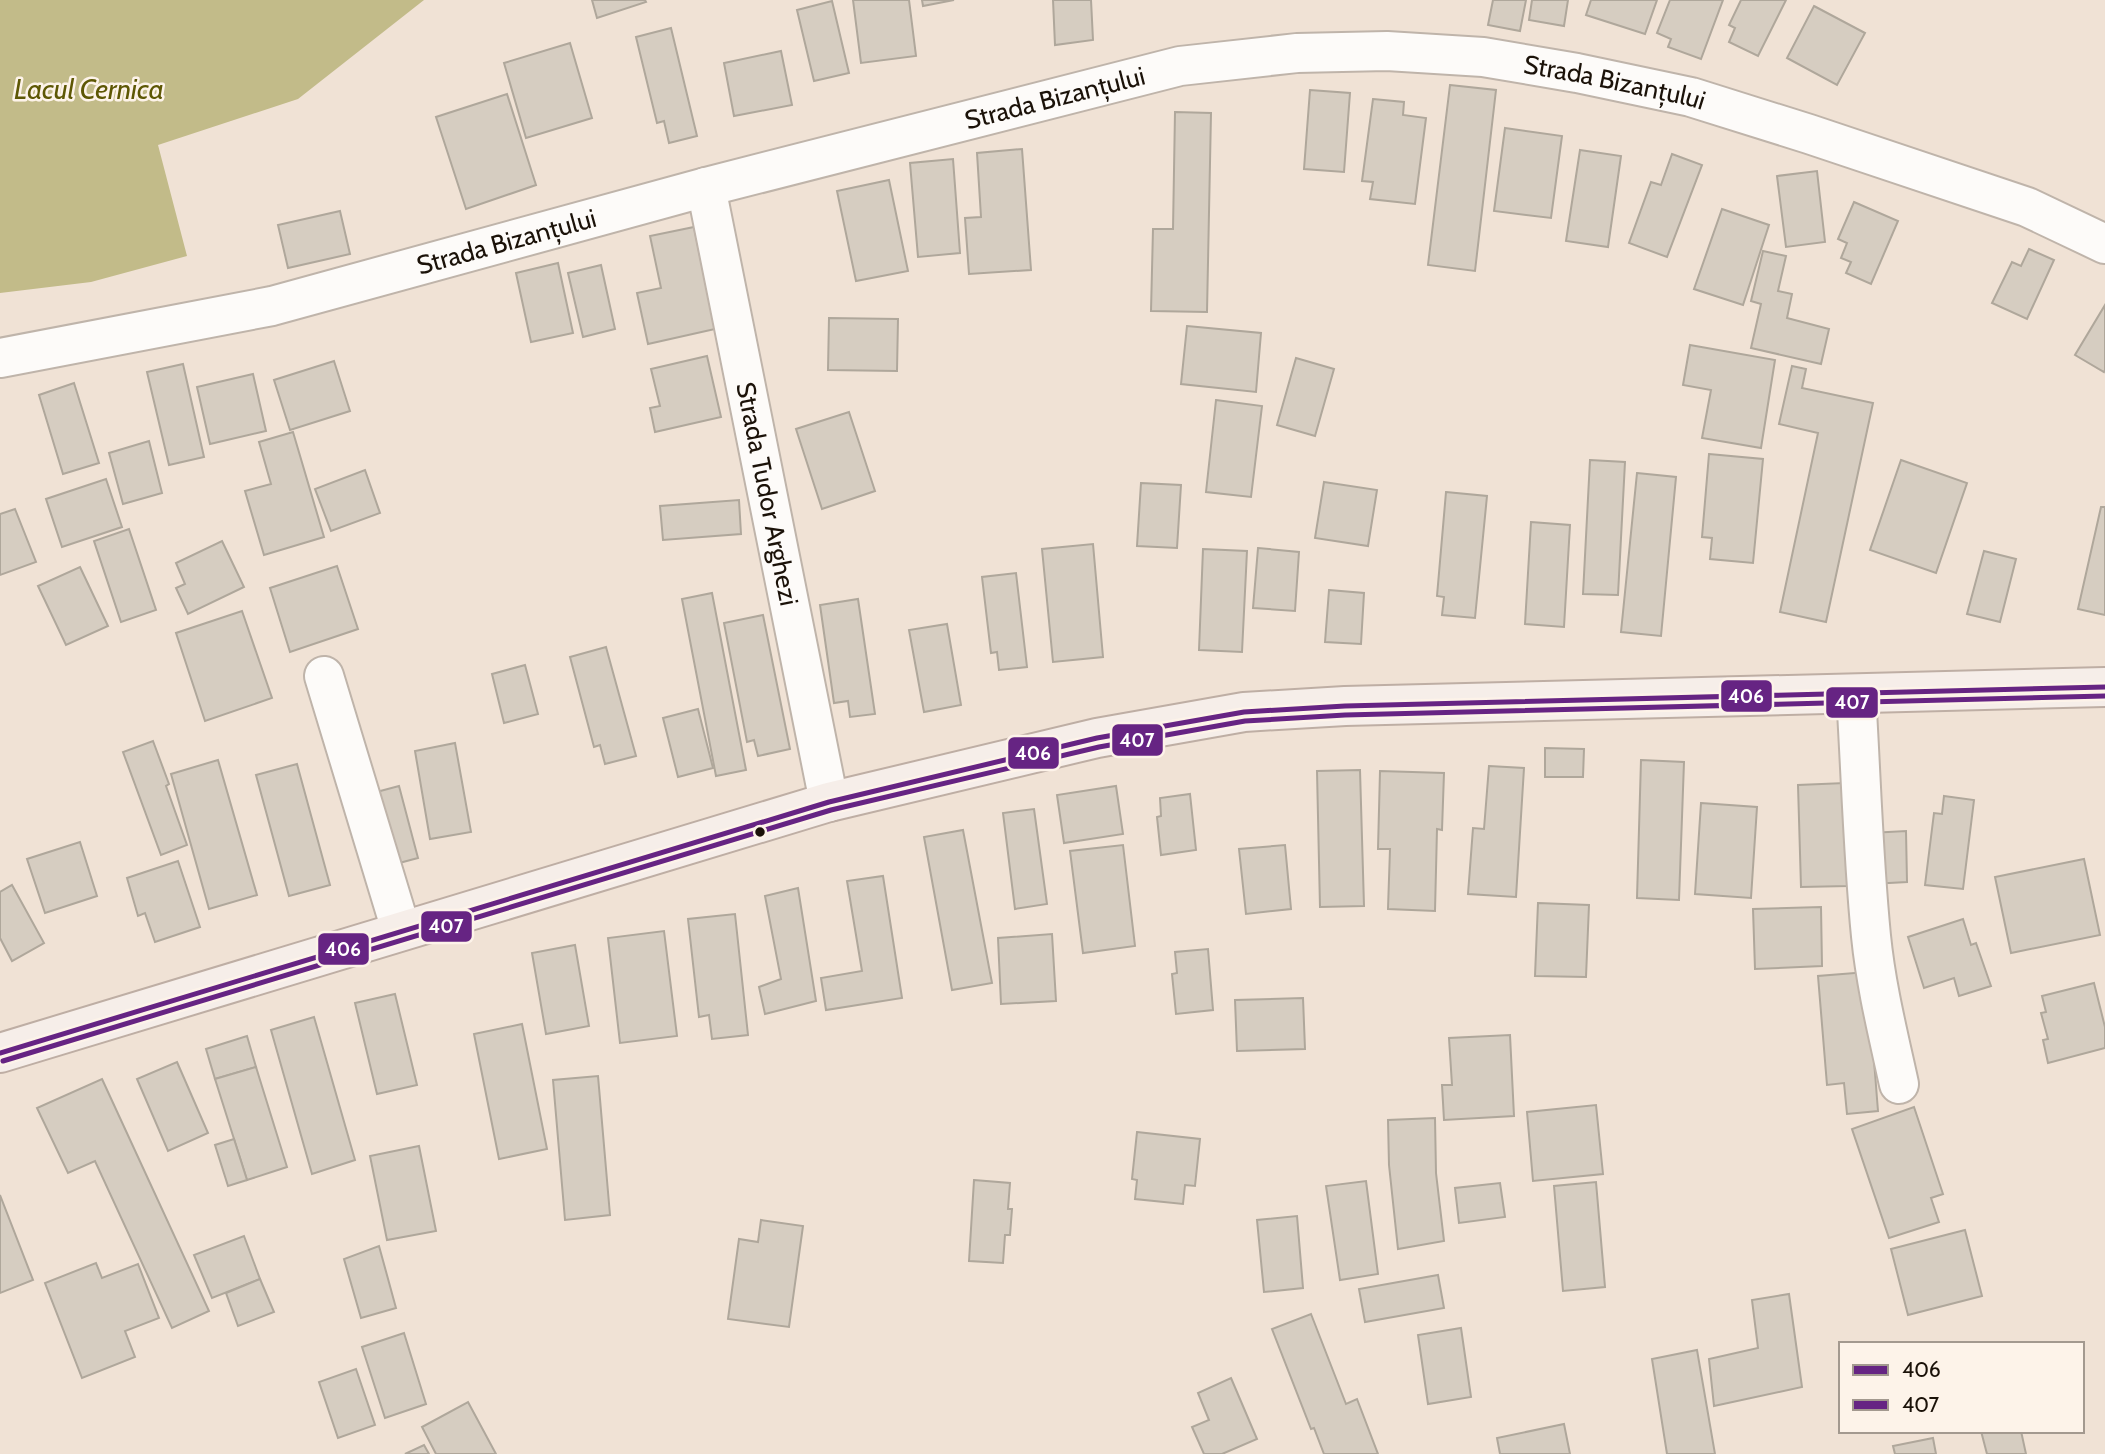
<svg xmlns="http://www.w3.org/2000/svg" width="2105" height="1454" font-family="Cabin,sans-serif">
	<rect width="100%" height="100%" fill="#f0e2d5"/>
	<path fill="#c2bb89" d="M0,0H424L298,99L158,145L187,256L91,282L0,293Z"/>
	<g fill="#d6cdc1" stroke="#afa79b" stroke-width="2">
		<path d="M592,0H645L646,2L597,18Z"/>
		<path d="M853,0H909L916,56L861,63Z"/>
		<path d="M922,0H954L923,6Z"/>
		<path d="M1053,0H1091L1093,40L1055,45Z"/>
		<path d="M1493,0H1526L1520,31L1488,25Z"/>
		<path d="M1532,0H1568L1564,26L1529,20Z"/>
		<path d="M1591,0H1657L1645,34L1586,15Z"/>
		<path d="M1670,0H1723L1701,59L1668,47L1671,39L1657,33Z"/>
		<path d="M1741,0H1786L1758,56L1729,42L1735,28L1729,25Z"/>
		<path d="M832,1L849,73L814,81L797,10Z"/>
		<path d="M1814,6L1865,33L1837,85L1787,58Z"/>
		<path d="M671,28L697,136L669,143L664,121L657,123L636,37Z"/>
		<path d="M570,43L592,118L526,138L504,63Z"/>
		<path d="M781,51L792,105L734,116L724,63Z"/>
		<path d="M1450,85L1496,90L1475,271L1428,265Z"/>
		<path d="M1310,90L1350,93L1344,172L1304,169Z"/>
		<path d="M507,94L536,185L466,209L436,117Z"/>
		<path d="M1373,99L1404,102L1403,115L1426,118L1415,204L1370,199L1373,182L1362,181Z"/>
		<path d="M1175,112L1211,113L1207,312L1151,311L1153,229H1173Z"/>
		<path d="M1505,128L1562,136L1551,218L1494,211Z"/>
		<path d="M1022,149L1031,270L969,274L965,218L981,217L977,153Z"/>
		<path d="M1580,150L1621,156L1608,247L1566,241Z"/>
		<path d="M1672,154L1702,165L1667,257L1629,243L1651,182L1661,185Z"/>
		<path d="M953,159L960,253L918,257L910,163Z"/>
		<path d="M1817,171L1825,242L1786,247L1777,176Z"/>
		<path d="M889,180L908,271L856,281L837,191Z"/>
		<path d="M1854,202L1898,221L1871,284L1846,273L1851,262L1841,258L1847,243L1838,239Z"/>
		<path d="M1722,209L1769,225L1743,305L1694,289Z"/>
		<path d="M340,211L350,254L288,268L278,225Z"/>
		<path d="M694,227L715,329L648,344L637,293L661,288L650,236Z"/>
		<path d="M2029,249L2054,260L2027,319L1992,303L2012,262L2021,266Z"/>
		<path d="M1763,251L1786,256L1778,291L1792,294L1787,318L1829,329L1821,364L1751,348L1761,304L1751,301Z"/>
		<path d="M558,263L573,333L531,342L516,273Z"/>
		<path d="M601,265L615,329L583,337L568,273Z"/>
		<path d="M2105,305V370L2104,372L2075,355Z"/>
		<path d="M829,318L898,319L897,371L828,370Z"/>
		<path d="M1187,326L1261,333L1256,392L1181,384Z"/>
		<path d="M1690,345L1775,360L1761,448L1702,438L1711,390L1683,385Z"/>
		<path d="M707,356L721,417L655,432L650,408L660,406L651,369Z"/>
		<path d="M1296,358L1334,369L1315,436L1277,425Z"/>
		<path d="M334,361L350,411L290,430L274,380Z"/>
		<path d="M183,364L204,457L169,465L147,372Z"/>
		<path d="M1792,366L1806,369L1802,388L1873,403L1826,622L1780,612L1818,433L1779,424Z"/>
		<path d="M253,374L266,431L210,444L197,387Z"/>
		<path d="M74,383L99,463L63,474L39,395Z"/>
		<path d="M1216,400L1262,406L1251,497L1206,492Z"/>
		<path d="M849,412L875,491L822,509L796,429Z"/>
		<path d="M293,432L324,537L264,555L245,491L271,484L259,442Z"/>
		<path d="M149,441L162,493L123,504L109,453Z"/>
		<path d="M1709,454L1763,459L1753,563L1710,559L1712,538L1702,537Z"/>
		<path d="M1590,460L1625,462L1618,595L1583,594Z"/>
		<path d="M1901,460L1967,483L1936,573L1870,550Z"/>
		<path d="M365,470L380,513L331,531L315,489Z"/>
		<path d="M1637,473L1676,477L1661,636L1621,632Z"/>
		<path d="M106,479L122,527L62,547L46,499Z"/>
		<path d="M1324,482L1377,490L1368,546L1315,538Z"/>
		<path d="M1141,483L1181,485L1177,548L1137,546Z"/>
		<path d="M1446,492L1487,496L1475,618L1442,615L1444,597L1437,596Z"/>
		<path d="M739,500L741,534L663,540L660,506Z"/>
		<path d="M2101,507H2105V615L2078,609Z"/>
		<path d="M15,509L36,562L0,575V514Z"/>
		<path d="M1531,522L1570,525L1564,627L1525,624Z"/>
		<path d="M129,529L156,610L121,622L94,541Z"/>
		<path d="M222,541L244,587L188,614L176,588L185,584L176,563Z"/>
		<path d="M1093,544L1103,657L1053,662L1042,549Z"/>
		<path d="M1258,548L1299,552L1295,611L1253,608Z"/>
		<path d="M1203,549L1247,551L1242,652L1199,650Z"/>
		<path d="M1984,551L2016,559L2000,622L1967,614Z"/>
		<path d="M337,566L358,629L290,652L270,588Z"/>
		<path d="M80,567L108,626L66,645L38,586Z"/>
		<path d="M1016,573L1027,667L999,670L997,652L991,653L982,577Z"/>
		<path d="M1329,590L1364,593L1361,644L1325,642Z"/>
		<path d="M712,593L746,770L716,776L682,599Z"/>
		<path d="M858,599L875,714L850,717L848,701L834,703L820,605Z"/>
		<path d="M242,611L272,698L205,721L176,633Z"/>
		<path d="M763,615L790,749L758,756L754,740L747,742L724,623Z"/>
		<path d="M947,624L961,705L924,712L909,630Z"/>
		<path d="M606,647L636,756L605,764L600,745L594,747L570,657Z"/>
		<path d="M525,665L538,714L504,723L492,674Z"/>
		<path d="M698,709L713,768L678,777L663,718Z"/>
		<path d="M153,741L169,784L166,786L187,845L161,855L123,752Z"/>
		<path d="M455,743L471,832L430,839L415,751Z"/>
		<path d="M1545,748L1584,749L1583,777H1545Z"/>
		<path d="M218,760L257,895L209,909L171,774Z"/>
		<path d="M1641,760L1684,762L1679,900L1637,898Z"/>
		<path d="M297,764L330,885L289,896L256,775Z"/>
		<path d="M1489,766L1524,768L1516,897L1468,894L1473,828L1484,829Z"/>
		<path d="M1360,770L1364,906L1320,907L1317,771Z"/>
		<path d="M1380,771L1444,773L1442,830L1437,829L1435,911L1388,909L1390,849H1378Z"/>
		<path d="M1845,783L1848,886L1801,887L1798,785Z"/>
		<path d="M399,786L418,858L388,866L369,794Z"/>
		<path d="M1116,786L1123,834L1064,843L1057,795Z"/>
		<path d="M1190,794L1196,850L1161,855L1157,817L1161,816L1160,798Z"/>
		<path d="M1944,796L1974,800L1963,889L1925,885L1934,813L1942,814Z"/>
		<path d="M1701,803L1757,807L1751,898L1695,894Z"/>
		<path d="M1034,809L1047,904L1015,909L1003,813Z"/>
		<path d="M963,830L992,983L952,990L924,837Z"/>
		<path d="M1906,831L1907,882L1871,884L1870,833Z"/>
		<path d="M80,842L97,896L45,913L27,859Z"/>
		<path d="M1123,845L1135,946L1083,953L1070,851Z"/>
		<path d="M1285,845L1291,909L1246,914L1239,849Z"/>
		<path d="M2084,859L2100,935L2011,953L1995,877Z"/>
		<path d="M178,861L200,927L155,942L145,913L138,916L127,878Z"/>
		<path d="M883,876L902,998L826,1010L821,978L862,971L847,881Z"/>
		<path d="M12,885L44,943L12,961L0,938V892Z"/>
		<path d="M798,888L816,1001L765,1014L759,987L781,979L765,896Z"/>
		<path d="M1538,903L1589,905L1586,977L1535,976Z"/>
		<path d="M1821,907L1822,966L1755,969L1753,909Z"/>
		<path d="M735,914L748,1035L712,1039L709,1015L699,1017L688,919Z"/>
		<path d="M1963,919L1971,945L1976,943L1991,986L1959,996L1954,978L1924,988L1908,937Z"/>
		<path d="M664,931L677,1036L620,1043L608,938Z"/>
		<path d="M1052,934L1056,1001L1001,1004L998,938Z"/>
		<path d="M575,945L589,1026L546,1034L532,953Z"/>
		<path d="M1208,949L1213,1010L1176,1014L1172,974L1177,973L1175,952Z"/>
		<path d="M1867,972L1878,1111L1847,1114L1844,1083L1827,1085L1818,976Z"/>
		<path d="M2094,983L2105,1027V1048L2048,1063L2043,1040L2048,1039L2041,1013L2046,1012L2042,996Z"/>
		<path d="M395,994L417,1085L377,1094L355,1003Z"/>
		<path d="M1303,998L1305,1049L1237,1051L1235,1000Z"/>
		<path d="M314,1017L355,1160L312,1174L271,1030Z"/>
		<path d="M522,1024L547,1149L499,1159L474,1034Z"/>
		<path d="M1510,1035L1514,1116L1444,1120L1442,1085H1452L1449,1038Z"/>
		<path d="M247,1036L256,1067L215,1079L206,1049Z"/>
		<path d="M177,1062L208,1133L168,1151L137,1079Z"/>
		<path d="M256,1067L287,1167L247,1180L215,1079Z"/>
		<path d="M598,1076L610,1215L565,1220L553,1080Z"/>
		<path d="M102,1079L209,1311L172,1328L95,1161L68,1173L37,1108Z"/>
		<path d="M1596,1105L1603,1174L1533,1181L1527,1112Z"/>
		<path d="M1914,1107L1943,1194L1931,1198L1939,1222L1889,1238L1852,1129Z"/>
		<path d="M1435,1118L1436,1173L1444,1241L1398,1249L1389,1165L1388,1120Z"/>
		<path d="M1137,1132L1200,1139L1195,1186L1185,1185L1183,1204L1135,1199L1137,1180L1132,1179Z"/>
		<path d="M234,1139L247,1180L228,1186L215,1145Z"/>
		<path d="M419,1146L436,1231L387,1240L370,1156Z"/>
		<path d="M974,1180L1010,1183L1008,1209H1012L1010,1235H1005L1003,1263L969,1261Z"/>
		<path d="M1366,1181L1378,1274L1340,1280L1326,1186Z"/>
		<path d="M1596,1182L1605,1287L1563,1291L1554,1186Z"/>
		<path d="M1500,1183L1505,1217L1459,1223L1455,1188Z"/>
		<path d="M0,1195L33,1280L0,1293Z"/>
		<path d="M1297,1216L1303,1288L1264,1292L1257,1220Z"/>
		<path d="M761,1220L803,1226L789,1327L728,1319L739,1239L758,1242Z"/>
		<path d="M1965,1230L1982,1296L1908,1315L1891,1249Z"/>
		<path d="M244,1236L260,1279L212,1298L194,1255Z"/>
		<path d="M379,1246L396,1308L361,1318L344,1259Z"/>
		<path d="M96,1263L102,1278L138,1264L159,1318L125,1331L135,1357L82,1378L45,1283Z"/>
		<path d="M1438,1275L1444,1308L1365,1322L1359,1289Z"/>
		<path d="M260,1279L274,1312L238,1326L226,1293Z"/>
		<path d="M1789,1294L1802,1387L1714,1406L1709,1359L1758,1348L1752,1300Z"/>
		<path d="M1311,1314L1346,1404L1357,1399L1378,1454H1324L1314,1428L1311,1429L1272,1329Z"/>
		<path d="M1461,1328L1471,1397L1428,1404L1418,1335Z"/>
		<path d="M404,1333L426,1404L385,1418L362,1347Z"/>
		<path d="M1697,1350L1715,1454H1667L1652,1359Z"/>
		<path d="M356,1369L375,1425L338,1438L319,1382Z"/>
		<path d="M1231,1378L1257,1439L1222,1454H1204L1192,1427L1209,1420L1198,1393Z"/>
		<path d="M468,1402L496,1454H436L422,1427Z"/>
		<path d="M1564,1424L1570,1454H1500L1497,1438Z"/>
		<path d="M1981,1431H2021L2026,1454H1987Z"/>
		<path d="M1933,1438L1936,1454H1895L1893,1446Z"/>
		<path d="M424,1445L429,1454H405Z"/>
	</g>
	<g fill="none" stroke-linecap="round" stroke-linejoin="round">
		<g stroke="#bfb4aa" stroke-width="42">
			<g id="minor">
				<path id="s1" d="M706,187L829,802"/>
				<path id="s2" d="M0,358L272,306L706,187L1180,66L1297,53L1387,51L1483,57L1577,73L1691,97L1809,134L2027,207L2105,244"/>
				<path d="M324,676L401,930"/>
				<path d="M1856,694C1861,774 1863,855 1871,936C1876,986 1888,1034 1899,1084"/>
			</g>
		</g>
		<g stroke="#beaea4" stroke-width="42">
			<path id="major" d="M0,1053L829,802L1097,738L1244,712L1345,706L2105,687"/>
		</g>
		<use href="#minor" stroke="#fdfbf9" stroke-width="38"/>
		<use href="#major" stroke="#f6eee9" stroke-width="38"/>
		<g stroke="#fdf3e9" stroke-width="10">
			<path id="bus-1" d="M0,1053L829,802L1097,738L1244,712L1345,706L2105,687"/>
		</g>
		<g stroke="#fdf3e9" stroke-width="10">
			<path id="bus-2" d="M3,1061L831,810L1099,747L1245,721L1345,715L2105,696"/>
		</g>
		<use href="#bus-1" stroke="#662483" stroke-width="5"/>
		<use href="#bus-2" stroke="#662483" stroke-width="5"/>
	</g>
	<circle fill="#1b1209" stroke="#fdf3e9" stroke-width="2.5" cx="760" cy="832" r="6"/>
	<g text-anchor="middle" stroke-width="5" stroke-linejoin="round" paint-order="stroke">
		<g font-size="26" fill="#1b1209" stroke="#fdf3e9">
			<text dy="9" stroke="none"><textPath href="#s2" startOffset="1654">Strada Bizanțului</textPath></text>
			<text dy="9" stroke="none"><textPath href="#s2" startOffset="1087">Strada Bizanțului</textPath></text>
			<text dy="9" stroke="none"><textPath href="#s2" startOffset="520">Strada Bizanțului</textPath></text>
			<text dy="9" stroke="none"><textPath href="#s1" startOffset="313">Strada Tudor Arghezi</textPath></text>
		</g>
		<g font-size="28" font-style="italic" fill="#5d5704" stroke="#fdf3e9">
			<text x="89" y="99">Lacul Cernica</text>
		</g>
	</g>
	<g stroke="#fdf3e9" stroke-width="2.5">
		<rect x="1720" y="679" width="53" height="34" rx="7" fill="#662483"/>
		<rect x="1825" y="686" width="54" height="33" rx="7" fill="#662483"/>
		<rect x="1111" y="723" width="53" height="34" rx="7" fill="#662483"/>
		<rect x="1007" y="736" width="53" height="34" rx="7" fill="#662483"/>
		<rect x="420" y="910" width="53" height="33" rx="7" fill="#662483"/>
		<rect x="317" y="932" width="53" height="34" rx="7" fill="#662483"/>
	</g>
	<g font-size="19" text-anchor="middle" font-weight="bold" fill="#fff">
		<text x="1746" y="703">406</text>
		<text x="1852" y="709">407</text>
		<text x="1137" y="747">407</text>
		<text x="1033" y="760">406</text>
		<text x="446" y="933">407</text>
		<text x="343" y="956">406</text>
	</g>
	<rect x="1839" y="1342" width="245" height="91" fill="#fdf3e9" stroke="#a3998f" stroke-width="2"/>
	<rect x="1853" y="1365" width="35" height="10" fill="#662483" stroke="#a3998f" stroke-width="2"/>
	<text x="1902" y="1377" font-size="21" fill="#1b1209">406</text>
	<rect x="1853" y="1400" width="35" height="10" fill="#662483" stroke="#a3998f" stroke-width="2"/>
	<text x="1902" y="1412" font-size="21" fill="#1b1209">407</text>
</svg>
